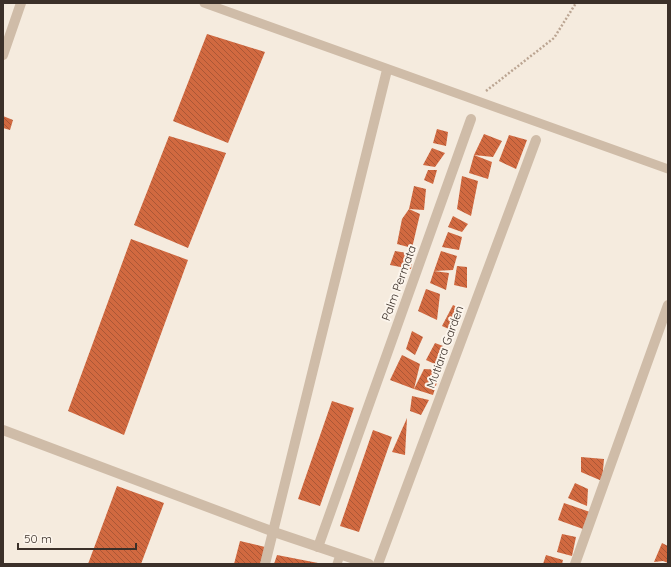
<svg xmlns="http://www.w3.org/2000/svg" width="671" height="567" font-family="Quicksand,sans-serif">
	<defs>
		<pattern id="building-back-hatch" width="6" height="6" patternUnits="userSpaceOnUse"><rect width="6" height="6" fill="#d16940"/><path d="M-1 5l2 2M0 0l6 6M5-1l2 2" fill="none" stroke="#ab5736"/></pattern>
	</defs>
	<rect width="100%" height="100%" fill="#f5ebde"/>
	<g fill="url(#building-back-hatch)">
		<path d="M207,34L265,52L228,143L173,121Z"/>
		<path d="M3,116L13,120L10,130L3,128Z"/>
		<path d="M437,129L448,132L446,146L433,143Z"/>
		<path d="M484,134L502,141L493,157L474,155L492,162L488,179L469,173L474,155Z"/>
		<path d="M509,135L527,140L516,169L499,161Z"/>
		<path d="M169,136L226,153L188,248L134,225Z"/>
		<path d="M432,148L445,153L435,167L423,165Z"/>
		<path d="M428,170H437L433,184L424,180Z"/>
		<path d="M462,176L478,181L471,216L457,209Z"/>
		<path d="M414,186L426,189L424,210L409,209L420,214L412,248L397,244L402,219L409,209Z"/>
		<path d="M453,216L468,224L462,232L448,227Z"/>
		<path d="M448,232L462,237L459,250L442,247Z"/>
		<path d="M131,239L188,260L124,435L68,411Z"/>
		<path d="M395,251L413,254L411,269L390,265Z"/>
		<path d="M441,251L457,256L453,270L434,271L449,273L446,290L430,283L434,271Z"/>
		<path d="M457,266L467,267V288L454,285Z"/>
		<path d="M426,289L440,294L437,320L418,311Z"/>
		<path d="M453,305L461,309L451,330L442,326Z"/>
		<path d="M412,331L423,337L415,355L406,349Z"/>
		<path d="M435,343L443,346L437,365L426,360Z"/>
		<path d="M402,355L420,364L414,389L390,380Z"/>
		<path d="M424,369L441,370L433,395L414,389Z"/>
		<path d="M412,396L429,400L421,415L410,411Z"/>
		<path d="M332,401L354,408L320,506L298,499Z"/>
		<path d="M407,418L405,455L392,452Z"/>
		<path d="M373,430L392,437L359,532L340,526Z"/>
		<path d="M581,457L604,459L602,481L581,472Z"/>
		<path d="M575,483L588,489L587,506L568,498Z"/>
		<path d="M117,486L164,503L141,564H88Z"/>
		<path d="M564,503L590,512L583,529L558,520Z"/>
		<path d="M562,534L576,537L572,556L557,552Z"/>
		<path d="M240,541L265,547L261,564H234Z"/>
		<path d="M662,543L668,546V563L663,561L654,562Z"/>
		<path d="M277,555L318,563V564H274Z"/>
		<path d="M546,555L563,560L562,564H543Z"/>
	</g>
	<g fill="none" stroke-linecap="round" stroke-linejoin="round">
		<path stroke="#bba592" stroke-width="2.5" stroke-dasharray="2 2" stroke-linecap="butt" d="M486,91L554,38L576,3"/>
		<g stroke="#cfbca8" stroke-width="9">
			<path d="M204,3C358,59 514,113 668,169"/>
			<path d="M337,564L340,555"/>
		</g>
		<g stroke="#cfbca8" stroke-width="10">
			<path d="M3,55L21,3"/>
			<path d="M3,430L274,532L369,564"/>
			<path d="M318,547L471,119"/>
			<path d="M265,564L387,70"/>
			<path d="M378,564L536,140"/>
			<path d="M575,564L668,305"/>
		</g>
	</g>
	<g text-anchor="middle" stroke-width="4" stroke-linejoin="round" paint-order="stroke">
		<g font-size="12" fill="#3b3029" stroke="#fcf5ec">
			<text transform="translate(399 283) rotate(-70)" y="4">Palm Permata</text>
			<text transform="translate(445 347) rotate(-70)" y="4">Mutiara Garden</text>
		</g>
	</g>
	<rect width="671" height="567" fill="none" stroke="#3b3029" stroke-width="8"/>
	<path d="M18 543v6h118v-6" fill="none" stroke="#3b3029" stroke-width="2"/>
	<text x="24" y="543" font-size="12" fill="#3b3029" stroke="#fcf5ec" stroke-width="3" paint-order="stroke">50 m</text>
</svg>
